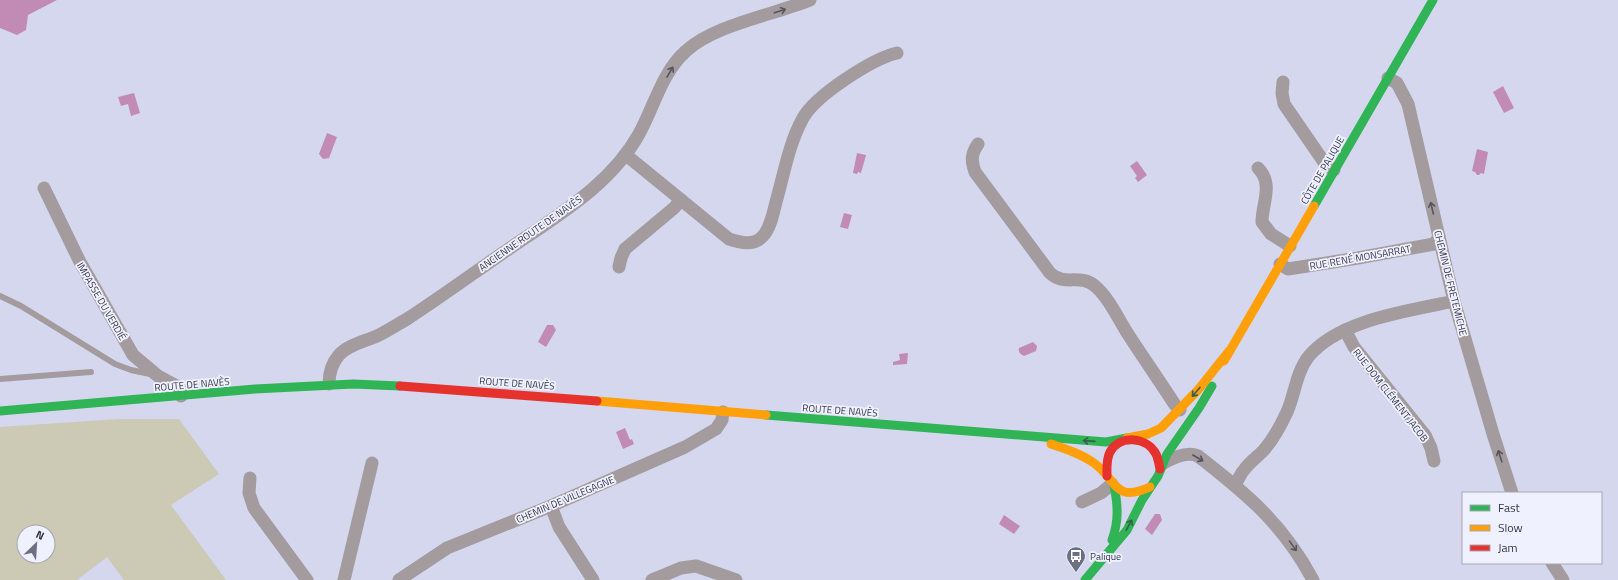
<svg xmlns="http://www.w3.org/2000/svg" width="1618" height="580" font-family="'Titillium Web',sans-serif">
	<rect width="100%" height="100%" fill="#d5d7ef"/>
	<path fill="#ccc9b4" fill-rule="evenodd" d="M118,419H179L219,474L171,505L226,580H124L107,557L77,580H0V427ZM24,532H48V556H24Z"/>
	<g fill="#c18bb6">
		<path d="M0,0H57L28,15L26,30L17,35L0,28Z"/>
		<path d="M1503,86L1514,108L1504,113L1493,92Z"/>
		<path d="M134,93L140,113L131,116L128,104L121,106L118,97Z"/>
		<path d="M327,133L337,137L329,158L323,159L319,154Z"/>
		<path d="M1477,149L1488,152L1484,174L1481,173L1479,175H1477L1475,172L1472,171Z"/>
		<path d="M857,153L866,155L861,173L858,172L857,174L853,173Z"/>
		<path d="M1137,161L1147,175L1138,182L1135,178L1137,176L1130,166Z"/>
		<path d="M844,213L852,215L848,229L840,227Z"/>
		<path d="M547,325H553L556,330L546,347L538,342Z"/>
		<path d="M1033,342L1037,346L1036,351L1024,356C1020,354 1018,352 1019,348Z"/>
		<path d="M908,353L907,364L893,365V362L900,360L899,354Z"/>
		<path d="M625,428L630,440L632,439L634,444L623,449L616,432Z"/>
		<path d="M1155,514H1160L1162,520L1152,535L1145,529Z"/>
		<path d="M1004,515L1020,526L1014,534L999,524Z"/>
	</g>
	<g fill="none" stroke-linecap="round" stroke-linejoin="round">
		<g stroke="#a49b9e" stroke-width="6">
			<path d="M0,296L21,306L115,364L131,370L150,374"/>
			<path d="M0,379L91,372"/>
		</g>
		<g stroke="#a49b9e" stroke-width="13">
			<path d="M1388,78L1397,83L1408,104L1454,301L1493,434L1512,493"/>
			<path d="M1283,82L1282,93L1284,104L1326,165L1334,170"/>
			<path d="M978,144C971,154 971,161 975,172L1050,273C1065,287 1079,273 1095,286C1108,297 1117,316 1126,331C1142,356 1159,380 1175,405L1180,410"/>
			<path d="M626,155L729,239C741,243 754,246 763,236C771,227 773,213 776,202C784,174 789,143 803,118C816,95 872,59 897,53"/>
			<path d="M1258,168C1274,184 1262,203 1262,222L1271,234L1290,246"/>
			<path d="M44,188L80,262L133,355L158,376L180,388L181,396"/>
			<path d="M1280,264L1288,269L1358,258L1434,244L1439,237"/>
			<path d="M619,267L621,258L625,249L674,208L681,200"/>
			<path d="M1345,330L1354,347L1425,435L1431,448L1434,461"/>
			<path d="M329,384C329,373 332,363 339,355C349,344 367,341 379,335C389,330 398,324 407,319C450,291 491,260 534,232C574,205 615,177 639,134C654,107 662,72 686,51C714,25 773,15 810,0"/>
			<path d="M1162,464C1172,458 1187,451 1198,456C1247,494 1283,524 1313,580"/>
			<path d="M250,478L249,493L254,508L307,580"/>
			<path d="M1234,485C1239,480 1240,474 1244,470C1249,463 1257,457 1263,451C1273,440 1281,425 1287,412C1295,394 1296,372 1309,356C1340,319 1410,311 1454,301"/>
			<path d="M1082,502L1101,493L1112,484"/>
			<path d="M551,506L559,527L593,580"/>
			<path d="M1552,563L1563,580"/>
			<path d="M344,580L372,463"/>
			<path d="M399,580L447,548L551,506L685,447L716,429L722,420L723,412"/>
			<path d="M652,580L681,568L696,566L736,580"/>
		</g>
		<g stroke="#30b455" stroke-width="9">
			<path d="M1314,206L1433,0"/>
			<path d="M0,411L255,389L353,384L400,386"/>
			<path d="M766,415L1106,442L1127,438"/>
			<path d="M1112,540C1119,521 1118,505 1114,486"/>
			<path d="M1085,580L1127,530L1142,500L1158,476L1167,454L1199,408L1212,386"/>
		</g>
		<g stroke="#ff9f0a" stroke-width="9">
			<path d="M1224,361L1314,206"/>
			<path d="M597,401L766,415"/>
			<path d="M1127,438L1148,434L1161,428L1198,390L1229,351"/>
			<path d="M1051,444C1066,449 1081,454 1094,463C1118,481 1114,503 1150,487"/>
		</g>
		<g stroke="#e5322d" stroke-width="9">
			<path d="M400,386L597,401"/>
			<path d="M1107,476C1107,467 1106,460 1110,452C1120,434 1147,437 1156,454C1158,458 1159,464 1160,469"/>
		</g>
	</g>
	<defs><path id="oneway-shaft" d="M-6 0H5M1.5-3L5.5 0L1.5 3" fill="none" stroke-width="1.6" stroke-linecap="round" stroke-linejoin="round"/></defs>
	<g stroke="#565461">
		<use href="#oneway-shaft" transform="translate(780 11) rotate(-18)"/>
		<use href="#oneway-shaft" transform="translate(670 72) rotate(-60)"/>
		<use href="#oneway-shaft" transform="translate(1432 208) rotate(-103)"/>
		<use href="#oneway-shaft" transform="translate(1500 456) rotate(-108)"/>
		<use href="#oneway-shaft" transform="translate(1198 458) rotate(30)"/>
		<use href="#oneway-shaft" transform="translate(1293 546) rotate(55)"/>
	</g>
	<g stroke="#33614c">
		<use href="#oneway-shaft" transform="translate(1196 392) rotate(131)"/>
		<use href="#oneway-shaft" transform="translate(1089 441) rotate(-176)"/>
		<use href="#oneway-shaft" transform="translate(1129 525) rotate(-62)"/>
	</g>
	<defs>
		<g id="bus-pin" transform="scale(1)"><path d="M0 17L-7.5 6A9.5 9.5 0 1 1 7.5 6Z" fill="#6c6e82" stroke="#f0f1ff"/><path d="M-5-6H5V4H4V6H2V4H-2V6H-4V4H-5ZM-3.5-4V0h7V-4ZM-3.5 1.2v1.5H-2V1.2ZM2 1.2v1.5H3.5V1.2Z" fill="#fff"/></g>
	</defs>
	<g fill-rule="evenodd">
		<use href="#bus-pin" x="1076" y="556"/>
	</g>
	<g text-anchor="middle" stroke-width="3.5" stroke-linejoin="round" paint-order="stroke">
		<g font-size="10" fill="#343547" stroke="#f0f1ff">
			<text transform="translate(1322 170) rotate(-60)" y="4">CÔTE DE PALIQUE</text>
			<text transform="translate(530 233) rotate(-35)" y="4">ANCIENNE ROUTE DE NAVÈS</text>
			<text transform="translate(1360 257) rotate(-10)" y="4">RUE RENÉ MONSARRAT</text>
			<text transform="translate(1451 283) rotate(76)" y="4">CHEMIN DE FRETEMICHE</text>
			<text transform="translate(102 301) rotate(60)" y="4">IMPASSE DU VERDIÉ</text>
			<text transform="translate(517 383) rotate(4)" y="4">ROUTE DE NAVÈS</text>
			<text transform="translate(192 384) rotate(-5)" y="4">ROUTE DE NAVÈS</text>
			<text transform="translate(1391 395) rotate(52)" y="4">RUE DOM CLÉMENT JACOB</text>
			<text transform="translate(840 410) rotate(4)" y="4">ROUTE DE NAVÈS</text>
			<text transform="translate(565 499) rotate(-23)" y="4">CHEMIN DE VILLEGAGNE</text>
		</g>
		<g font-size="10" fill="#343547" stroke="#f0f1ff" text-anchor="start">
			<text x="1090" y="560">Palique</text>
		</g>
	</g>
	<rect x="1462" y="492" width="140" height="72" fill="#f0f1ff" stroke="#a5a6b5"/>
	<rect x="1470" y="505" width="20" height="6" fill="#30b455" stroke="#a5a6b5"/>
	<text x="1498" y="512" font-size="12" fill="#343547">Fast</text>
	<rect x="1470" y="525" width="20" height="6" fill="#ff9f0a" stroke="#a5a6b5"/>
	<text x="1498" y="532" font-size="12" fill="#343547">Slow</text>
	<rect x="1470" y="545" width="20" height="6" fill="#e5322d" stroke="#a5a6b5"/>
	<text x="1498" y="552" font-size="12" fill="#343547">Jam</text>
	<g transform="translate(36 544) rotate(25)"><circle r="19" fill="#f0f1ff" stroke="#a5a6b5"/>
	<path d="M0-3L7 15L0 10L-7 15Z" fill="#6c6e82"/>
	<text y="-6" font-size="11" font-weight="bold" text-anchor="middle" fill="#343547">N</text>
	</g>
</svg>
